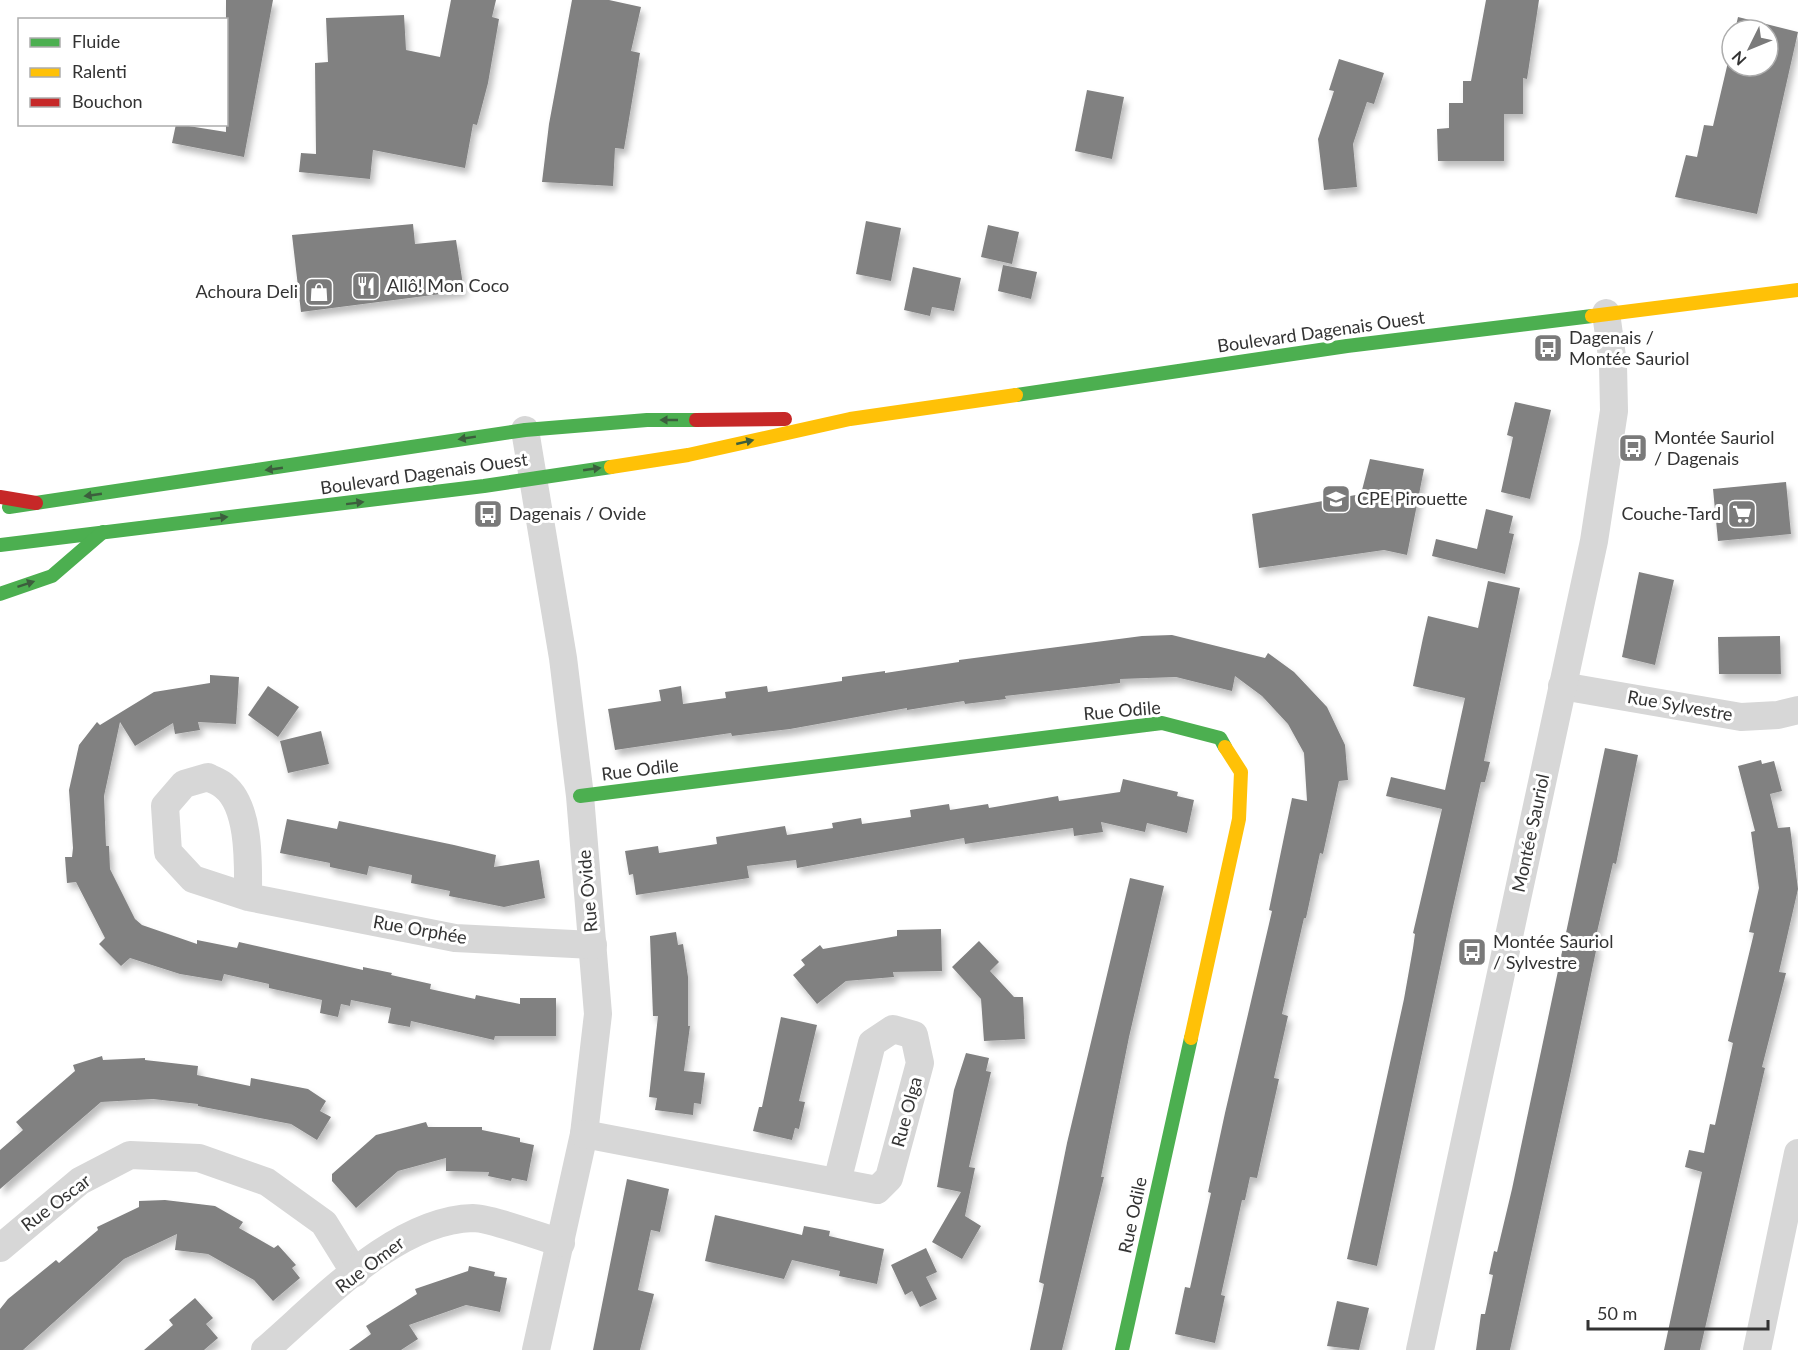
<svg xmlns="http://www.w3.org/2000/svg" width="1798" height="1350" font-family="Lato,sans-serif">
	<defs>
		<filter id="shadow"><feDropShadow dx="3.5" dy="6" stdDeviation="3" flood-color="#0004"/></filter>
	</defs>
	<rect width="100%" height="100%" fill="#fff"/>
	<g fill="#818181" filter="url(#shadow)">
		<path d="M226,0H273L244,157L172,143L176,124L226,132Z"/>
		<path d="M451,0H496L492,17L499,19L488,83L477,125L473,124L465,168L373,150L370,179L299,172L301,153L316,154L315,63L328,62L326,18L404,15L406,50L440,57Z"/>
		<path d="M572,0H609L641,7L631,51L640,53L624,149L615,148L613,186L542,182L549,124Z"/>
		<path d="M1486,0H1539L1527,79L1523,78V114H1504V161H1438L1437,129L1449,128V103H1463V81H1471Z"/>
		<path d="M1738,17L1798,32L1757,214L1675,197L1686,155L1697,157L1704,125L1713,126L1732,45V66H1768V30H1735Z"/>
		<path d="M1339,59L1384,73L1374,104L1367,102L1353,144L1357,187L1324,190L1318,139L1334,91L1329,90Z"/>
		<path d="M1087,90L1124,97L1112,159L1075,151Z"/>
		<path d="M866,221L901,228L891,281L856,274Z"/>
		<path d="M413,224L415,244L456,240L464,291L301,312L292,235Z"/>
		<path d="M988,225L1019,232L1012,264L981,257Z"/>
		<path d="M1003,265L1037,272L1031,299L998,291Z"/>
		<path d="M913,267L961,278L954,311L932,307L930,316L904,310Z"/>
		<path d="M1515,402L1551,410L1530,499L1501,492L1513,437L1507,435Z"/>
		<path d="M1370,459L1424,469L1407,555L1384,550L1259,568L1252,514L1361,494Z"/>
		<path d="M1786,482L1791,534L1718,541L1713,489Z"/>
		<path d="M1486,509L1513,516L1509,533L1514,534L1505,574L1432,556L1436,539L1477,549Z"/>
		<path d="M1639,572L1674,580L1655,665L1622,657Z"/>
		<path d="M1488,581L1520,588L1485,756L1484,761L1490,762L1485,782H1481L1451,916L1377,1266L1347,1259L1404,999L1413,948L1415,934L1413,933L1442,809L1386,796L1391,777L1445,790L1465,698L1413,686L1423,638L1428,616L1478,628Z"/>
		<path d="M1172,635L1265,658L1268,653L1294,672L1327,707L1345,745L1348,780L1339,781L1323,854L1320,853L1306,918H1304L1282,1014L1288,1016L1274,1078L1279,1079L1257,1178L1250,1177L1245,1200H1242L1221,1295L1225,1296L1215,1343L1175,1334L1185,1287L1190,1288L1211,1193L1208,1192L1225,1113L1272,911L1269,910L1292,798L1307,801L1304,753L1288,724L1262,696L1235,676L1232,691L1176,677L1120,679V683L1005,696L1006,699L965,704L964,701L907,710V708L790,729L732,736L731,733L615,750L608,709L661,701L659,690L681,686L683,704L726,698L725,692L767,686L768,692L842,681V677L885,671V673L959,662V660L1142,636Z"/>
		<path d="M1780,636L1781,674H1719L1718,637Z"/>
		<path d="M210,675L239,677L236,724L198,722L200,730L175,734L173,723L135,746L120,722L104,796L106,846H109L110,869L135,919L142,925L197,944V940L237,948L239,942L363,970V967L392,973L391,975L431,984L430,989L475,999L476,995L520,1004V998H556V1036H495L494,1040L411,1021L410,1027L388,1023L391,1008L351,1000L350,1006L341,1004L338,1017L320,1013L322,1000L269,988V984L224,974L222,981L180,974L130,958L121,966L99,944L105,938L76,882L67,883L65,857H72L73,848L69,790L79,745L97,722L100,725L154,692L210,683Z"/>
		<path d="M268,686L299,707L278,737L248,715Z"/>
		<path d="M321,731L329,764L288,773L280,741Z"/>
		<path d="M1605,748L1638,755L1616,864L1613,863L1594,945L1597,946L1571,1071L1510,1350H1476L1481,1314H1485L1493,1275L1489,1274L1494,1251L1497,1252L1512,1189Z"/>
		<path d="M1761,760L1762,764L1774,761L1782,791L1770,794L1778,828L1790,827L1798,889L1779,972L1786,973L1762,1067L1765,1068L1700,1350H1664L1702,1172L1685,1167L1689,1150L1704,1153L1710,1124L1715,1125L1733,1043L1728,1041L1754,933L1749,932L1759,888L1751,832L1755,831L1738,766Z"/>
		<path d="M1123,779L1178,792L1177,796L1194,800L1187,833L1147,823L1145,832L1101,822L1103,832L1074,836L1073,828L965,844L964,838L797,868L796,860L747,866L749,878L636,895L633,874L629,875L625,851L658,846L659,853L717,844L716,837L785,826L787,835L833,828L832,823L861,818L862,824L911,817L910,810L949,804L950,810L988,804L989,808L1058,796L1059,801L1120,792Z"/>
		<path d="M287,819L337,829L339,821L454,845L496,855L494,867L539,860L545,898L504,907L449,896L450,891L411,883L412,875L369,866L367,875L330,867V863L280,853Z"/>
		<path d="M1130,878L1164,886L1129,1037L1101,1177H1104L1062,1350H1030L1044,1284L1039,1282L1067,1143Z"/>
		<path d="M941,929L942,971L893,972L894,977L846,981L817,1004L793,975L805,965L801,960L820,945L823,949L897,936V930Z"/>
		<path d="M676,932L678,945L683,944L688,977V1026H690L684,1071L705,1073L701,1104L694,1103L693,1115L655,1110L657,1098L649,1097L658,1016H653L650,936Z"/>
		<path d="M979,941L999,962L990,971L1014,997H1023L1025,1039L984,1041L981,999L952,967Z"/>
		<path d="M781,1017L817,1025L799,1101L805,1102L799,1129L795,1128L792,1140L753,1131L759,1107H762Z"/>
		<path d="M966,1053L989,1058L986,1071L991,1072L969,1167L975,1168L965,1216L981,1226L962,1259L932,1242L961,1192L937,1187L954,1090Z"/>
		<path d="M102,1056L103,1060L145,1058V1060L198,1066L197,1075L250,1086L251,1078L308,1089L326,1101L320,1111L331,1117L317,1140L291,1124L198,1106V1104L153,1099L101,1102L0,1189V1150L23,1130L16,1122L75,1071L73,1065Z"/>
		<path d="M426,1122L428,1127H482V1130L520,1138V1142L534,1145L527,1181L512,1178L511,1181L488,1176L489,1172L446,1171V1158L398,1171L356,1208L332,1181V1174L376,1135Z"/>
		<path d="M627,1179L669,1189L660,1232L651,1230L638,1290L654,1294L640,1350H593Z"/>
		<path d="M165,1200L215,1206L243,1222L239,1228L274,1248L278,1245L296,1265L292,1268L300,1278L273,1301L254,1280L208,1254L175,1250L177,1234L124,1259L23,1350H0V1309L8,1299L56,1260L59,1263L98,1230L97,1227L139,1207V1201Z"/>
		<path d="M715,1215L802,1235L804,1226L830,1231L829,1236L884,1249L877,1284L839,1276L840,1271L792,1260L784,1279L705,1261Z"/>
		<path d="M926,1248L937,1272L926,1277L937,1299L920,1307L912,1291L905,1295L891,1265Z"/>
		<path d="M469,1266L495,1272L494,1276L507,1278L500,1312L466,1305L409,1325L418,1339L401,1350H349L371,1334L366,1326L417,1294L415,1289L468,1271Z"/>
		<path d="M195,1298L213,1318L206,1324L218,1338L204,1350H144L173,1325L169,1320Z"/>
		<path d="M1337,1301L1369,1308L1359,1350L1327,1346Z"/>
	</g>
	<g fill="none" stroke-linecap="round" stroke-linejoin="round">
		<g stroke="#d7d7d7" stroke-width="28">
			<path d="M525,430L563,658L580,796L598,1014L584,1134L536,1350"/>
			<path d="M1562,686L1741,717L1778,715L1798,710"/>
			<path d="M248,897C248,867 251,807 224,786C220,782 213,780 208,777L184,784L165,806L168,852L193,879L248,897L455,938L593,945"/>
			<path d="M584,1134L877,1190L889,1178L920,1063L914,1035L893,1029L872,1043L837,1182"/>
			<path d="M0,1248L80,1181L130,1155L199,1158L267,1182L324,1223L355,1273"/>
			<path d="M265,1350C321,1302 395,1220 473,1218C490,1218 541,1237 561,1243"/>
			<path d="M1420,1350L1594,541L1614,411L1613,364L1606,313"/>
			<path d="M1757,1350L1798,1153"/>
		</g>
		<g stroke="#4caf50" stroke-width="14">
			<path d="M1016,395L1347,346L1592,316"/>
			<path d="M9,507L525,430L647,420H696"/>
			<path d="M0,545L484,486L611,467"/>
			<path d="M0,594L52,576L103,532"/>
			<path d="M580,796L1162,723L1220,738L1225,747"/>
			<path d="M1122,1350L1191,1038"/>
		</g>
		<g stroke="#ffc107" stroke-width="14">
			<path d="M1592,316L1798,290"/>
			<path d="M611,467L688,455L850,419L1016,395"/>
			<path d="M1191,1038L1239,819L1241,772L1225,747"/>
		</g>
		<g stroke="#c62828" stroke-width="14">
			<path d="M696,420L785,419"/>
			<path d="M0,497L36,503"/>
		</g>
	</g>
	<defs><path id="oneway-solid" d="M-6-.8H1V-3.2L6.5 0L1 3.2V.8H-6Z" transform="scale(1.5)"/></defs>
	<g fill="#3c5e3d">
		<use href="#oneway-solid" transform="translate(669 420) rotate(180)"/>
		<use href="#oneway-solid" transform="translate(467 438) rotate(171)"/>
		<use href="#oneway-solid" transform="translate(745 442) rotate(-13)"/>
		<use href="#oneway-solid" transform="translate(274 469) rotate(172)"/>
		<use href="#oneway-solid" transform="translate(592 469) rotate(-8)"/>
		<use href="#oneway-solid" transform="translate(93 495) rotate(172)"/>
		<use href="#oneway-solid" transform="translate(355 503) rotate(-7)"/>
		<use href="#oneway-solid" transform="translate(219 518) rotate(-7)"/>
		<use href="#oneway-solid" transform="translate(26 584) rotate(-18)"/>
	</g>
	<defs>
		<g id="restaurant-square" transform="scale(1.5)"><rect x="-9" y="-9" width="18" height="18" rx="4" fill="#7a7a7a" stroke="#fff"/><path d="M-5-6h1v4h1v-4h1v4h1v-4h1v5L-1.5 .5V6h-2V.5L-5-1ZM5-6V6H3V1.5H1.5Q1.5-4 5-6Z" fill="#fff"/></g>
		<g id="shop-square" transform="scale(1.5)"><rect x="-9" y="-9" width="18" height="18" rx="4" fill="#7a7a7a" stroke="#fff"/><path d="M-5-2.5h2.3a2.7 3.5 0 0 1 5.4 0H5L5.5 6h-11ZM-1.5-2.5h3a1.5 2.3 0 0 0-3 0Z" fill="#fff"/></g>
		<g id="bus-square" transform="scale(1.5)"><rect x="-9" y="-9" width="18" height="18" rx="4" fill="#7a7a7a" stroke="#fff"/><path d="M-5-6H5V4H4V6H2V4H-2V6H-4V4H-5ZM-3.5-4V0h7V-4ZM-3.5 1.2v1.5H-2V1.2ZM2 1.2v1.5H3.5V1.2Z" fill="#fff"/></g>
		<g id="school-square" transform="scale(1.5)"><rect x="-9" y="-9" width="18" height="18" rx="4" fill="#7a7a7a" stroke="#fff"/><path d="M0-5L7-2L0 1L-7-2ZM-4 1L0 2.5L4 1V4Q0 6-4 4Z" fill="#fff"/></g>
		<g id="supermarket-square" transform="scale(1.5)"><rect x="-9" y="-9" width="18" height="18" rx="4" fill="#7a7a7a" stroke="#fff"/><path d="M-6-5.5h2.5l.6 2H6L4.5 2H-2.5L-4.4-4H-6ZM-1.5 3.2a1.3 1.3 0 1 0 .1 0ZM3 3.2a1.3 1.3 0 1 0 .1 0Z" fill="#fff"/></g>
	</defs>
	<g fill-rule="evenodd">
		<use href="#restaurant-square" x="366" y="286"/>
		<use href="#shop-square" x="319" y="292"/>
		<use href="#bus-square" x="1548" y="348"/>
		<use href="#bus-square" x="1633" y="448"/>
		<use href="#school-square" x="1336" y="499"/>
		<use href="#bus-square" x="488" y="514"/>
		<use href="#supermarket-square" x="1742" y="514"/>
		<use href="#bus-square" x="1472" y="952"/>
	</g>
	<g text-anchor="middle" stroke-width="6" stroke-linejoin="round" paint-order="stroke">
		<g font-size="18" fill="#333" stroke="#fff" text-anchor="start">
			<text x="387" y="292">Allô! Mon Coco</text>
			<text x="298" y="298" text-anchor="end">Achoura Deli</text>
			<text x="1569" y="344">Dagenais /<tspan x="1569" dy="21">Montée Sauriol</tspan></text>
			<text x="1654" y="444">Montée Sauriol<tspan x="1654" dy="21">/ Dagenais</tspan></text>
			<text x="1357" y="505">CPE Pirouette</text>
			<text x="509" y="520">Dagenais / Ovide</text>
			<text x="1721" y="520" text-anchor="end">Couche-Tard</text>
			<text x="1493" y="948">Montée Sauriol<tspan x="1493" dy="21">/ Sylvestre</tspan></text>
		</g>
		<g font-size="18" fill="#333" stroke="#fff">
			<text transform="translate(1321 332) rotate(-8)" y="6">Boulevard Dagenais Ouest</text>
			<text transform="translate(424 474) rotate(-8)" y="6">Boulevard Dagenais Ouest</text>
			<text transform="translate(1680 706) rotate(10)" y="6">Rue Sylvestre</text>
			<text transform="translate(1122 711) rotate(-5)" y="6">Rue Odile</text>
			<text transform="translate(640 770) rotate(-7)" y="6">Rue Odile</text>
			<text transform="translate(1531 833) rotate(-78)" y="6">Montée Sauriol</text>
			<text transform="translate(588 891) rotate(-95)" y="6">Rue Ovide</text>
			<text transform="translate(420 930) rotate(10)" y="6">Rue Orphée</text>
			<text transform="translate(907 1112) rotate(-75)" y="6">Rue Olga</text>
			<text transform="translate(56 1203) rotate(-37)" y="6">Rue Oscar</text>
			<text transform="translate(1133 1215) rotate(-78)" y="6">Rue Odile</text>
			<text transform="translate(370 1265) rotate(-37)" y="6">Rue Omer</text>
		</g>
	</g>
	<rect x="18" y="18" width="210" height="108" fill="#ffffff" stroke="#adadad" stroke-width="1.5"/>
	<rect x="30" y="38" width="30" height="9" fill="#4caf50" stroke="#adadad" stroke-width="1.5"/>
	<text x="72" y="48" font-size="18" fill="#333333">Fluide</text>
	<rect x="30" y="68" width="30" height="9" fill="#ffc107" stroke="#adadad" stroke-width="1.5"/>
	<text x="72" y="78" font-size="18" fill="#333333">Ralenti</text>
	<rect x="30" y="98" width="30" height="9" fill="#c62828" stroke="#adadad" stroke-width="1.5"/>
	<text x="72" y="108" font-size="18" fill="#333333">Bouchon</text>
	<g transform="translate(1750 48) rotate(227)"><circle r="28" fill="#ffffff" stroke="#adadad" stroke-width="1.5"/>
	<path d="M0-4.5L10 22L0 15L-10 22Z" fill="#7a7a7a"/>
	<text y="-9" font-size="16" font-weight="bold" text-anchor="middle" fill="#333333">N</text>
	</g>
	<path d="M1588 1320v9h180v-9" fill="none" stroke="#333333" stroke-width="3"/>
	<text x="1597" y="1320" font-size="18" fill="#333333" stroke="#ffffff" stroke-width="4.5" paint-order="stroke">50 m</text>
</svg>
